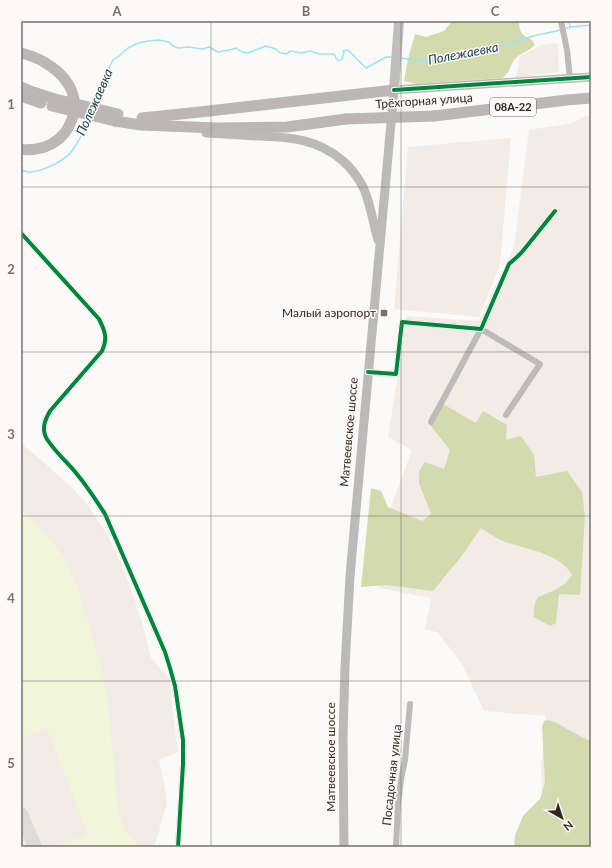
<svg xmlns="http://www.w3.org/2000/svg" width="612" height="868" font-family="Lato,sans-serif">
	<rect width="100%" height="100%" fill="#fcfaf8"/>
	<g fill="#f3ebe6">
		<path d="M558,43L559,72L516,78L520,56L542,45Z"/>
		<path d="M591,115V847H544L541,769L546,716L484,711L462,664L437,632L425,630L431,598L379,588L383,529L412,450L388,437L407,316L479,321L514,247L529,130L573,123L586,116Z"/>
		<path d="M511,138L500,265L479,317L394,309L408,147Z"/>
		<path d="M21,443L73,488L89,507L108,536L120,561L131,589L142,622L151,658L169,678L178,752L159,760L165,788L167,802L158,835L154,847H21Z"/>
	</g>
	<path fill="#f1f6db" d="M21,509L52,541L64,557L78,588L101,666L108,700L118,811L126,832L130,837L137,841L136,847H57L60,845L85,836L87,832L47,728L21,738Z"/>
	<g fill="#d2daae">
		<path d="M452,21H519C519,41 530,33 535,45C529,51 520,53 514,60C510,66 509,74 502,78L416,84L404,81L408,59L415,34L426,37L444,31Z"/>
		<path d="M443,404L476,423L483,411L507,425L506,440L521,436L534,455L536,477L567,471L582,492L585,517L580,595L559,594L556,623L550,626L534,617C533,609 534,604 538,597L555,590L566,583L572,575C560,553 528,550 506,542C497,539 489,533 481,528L464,553L433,591L387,585L361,587L371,488L381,491L388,507L422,521L431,514L419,483V471L425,462L444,469L450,450L430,425Z"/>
		<path d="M545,720C558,721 560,726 571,731C577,735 584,738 591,741V847H514L515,835L523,816L540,799L545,783L542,726Z"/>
	</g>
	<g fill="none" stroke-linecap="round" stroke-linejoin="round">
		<g stroke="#99e5f4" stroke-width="1.5">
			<path d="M569,21L570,27"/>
			<path d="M565,29L570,27L591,25"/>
			<path d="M401,58L425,61L471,50L507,45L533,36L561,30"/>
			<path d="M94,103L105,76L113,60L119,56L128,48L138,43L148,41L159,40L169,42L173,46L178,48L188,47L203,49L209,47L218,52C225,50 230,51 236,48L242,52L248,53L266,46L276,49L280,53L286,54L291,51L301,53L310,51L319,54H334L336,58L339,61L342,59L344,53L343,51L348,50L366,68L386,57H393"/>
			<path d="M21,170C24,171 27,172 30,172C44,171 67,160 74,148C80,140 84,130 88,120"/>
		</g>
		<path stroke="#dedcda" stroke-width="14" d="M21,814L35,847"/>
		<g stroke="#bebaba" stroke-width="6">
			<path d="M561,21L567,50L570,79"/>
			<path d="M21,233L99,319C105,331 108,338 102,351L50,411C46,418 42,426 45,435C48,445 69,464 76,473C87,486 96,500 105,514L165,652L170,668L175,686L183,740V764L178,847"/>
			<path d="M368,372L396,374L402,322L481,329L509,264L517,257L522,252L555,211"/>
			<path d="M431,422L481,329L540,364L506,415"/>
			<path d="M396,847L398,804L401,780L405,760L410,704"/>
		</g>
		<g stroke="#beb9b9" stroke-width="9">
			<path d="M206,133C223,134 241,135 258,136C290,137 318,139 343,161C351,168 357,176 362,185C370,200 373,223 378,240"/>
			<path d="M344,847L343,736L345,667L350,576L394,90L591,77"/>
		</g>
		<path stroke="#c0bdbc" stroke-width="10" d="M394,90L399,21"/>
		<g stroke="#bcb6b7" stroke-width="11">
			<path d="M21,53C55,61 89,91 68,128C63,137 55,143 45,147C37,149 29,151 21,149"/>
			<path d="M21,87L33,92L55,99"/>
			<path d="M21,96L41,103"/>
			<path d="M434,116L567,100L591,98"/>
			<path d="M142,118L200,112L394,90"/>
			<path d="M115,121L141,125L217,128L287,127L346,119"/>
		</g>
		<g stroke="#bcb6b7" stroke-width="11">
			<path d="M55,99L118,114"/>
			<path d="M52,106L115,121"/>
			<path d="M346,119L434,116"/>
		</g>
		<g stroke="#fef9f6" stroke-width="6">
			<g id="cycleway">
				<path d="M394,90L591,77"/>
				<path d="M21,233L99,319C105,331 108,338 102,351L50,411C46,418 42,426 45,435C48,445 69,464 76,473C87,486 96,500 105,514L165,652L170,668L175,686L183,740V764L178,847"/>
				<path d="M368,372L396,374L402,322L481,329L509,264L517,257L522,252L555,211"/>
			</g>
		</g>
		<use href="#cycleway" stroke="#00873e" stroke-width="4"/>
	</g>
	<path fill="none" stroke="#78716c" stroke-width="1" stroke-opacity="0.55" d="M211,21V847M401,21V847M21,187H591M21,352H591M21,516H591M21,681H591"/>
	<rect fill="#78716c" stroke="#fef9f6" stroke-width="1.5" x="380" y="309" width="8" height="8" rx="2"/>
	<g text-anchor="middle" stroke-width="3" stroke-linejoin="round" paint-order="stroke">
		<rect fill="#fef9f6" stroke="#6e6661" stroke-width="1" x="490" y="98" width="46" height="18" rx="3"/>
		<g font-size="11" font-weight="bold" fill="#312721">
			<text x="513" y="111">08А-22</text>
		</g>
		<g font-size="12" fill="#312721" stroke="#fef9f6">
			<text transform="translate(424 101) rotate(-4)" y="4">Трёхгорная улица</text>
			<text transform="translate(349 432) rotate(-85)" y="4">Матвеевское шоссе</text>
			<text transform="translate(331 757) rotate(-90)" y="4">Матвеевское шоссе</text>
			<text transform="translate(392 775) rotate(-84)" y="4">Посадочная улица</text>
		</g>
		<g font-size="12" fill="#312721" stroke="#fef9f6" text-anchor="end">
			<text x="376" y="317">Малый аэропорт</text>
		</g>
		<g font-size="13" font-style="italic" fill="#12444d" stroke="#fef9f6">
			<text transform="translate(463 53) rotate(-11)" y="5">Полежаевка</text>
			<text transform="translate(94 102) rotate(-66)" y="5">Полежаевка</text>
		</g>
	</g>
	<rect width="612" height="868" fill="none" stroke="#fef9f6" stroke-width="44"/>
	<g transform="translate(562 818) rotate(141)" stroke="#fef9f6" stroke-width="3" paint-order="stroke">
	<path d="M0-3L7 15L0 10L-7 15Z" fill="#312721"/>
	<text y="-6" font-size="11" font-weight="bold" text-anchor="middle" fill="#312721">N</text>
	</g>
	<rect x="22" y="22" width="568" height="824" fill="none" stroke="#78716c" stroke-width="1.5"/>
	<g font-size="13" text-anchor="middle" font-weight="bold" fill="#78716c">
		<text x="117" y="16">A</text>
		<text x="306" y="16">B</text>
		<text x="495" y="16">C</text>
		<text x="11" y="109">1</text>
		<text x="11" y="274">2</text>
		<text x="11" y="439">3</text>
		<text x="11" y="603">4</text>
		<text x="11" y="768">5</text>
	</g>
</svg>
